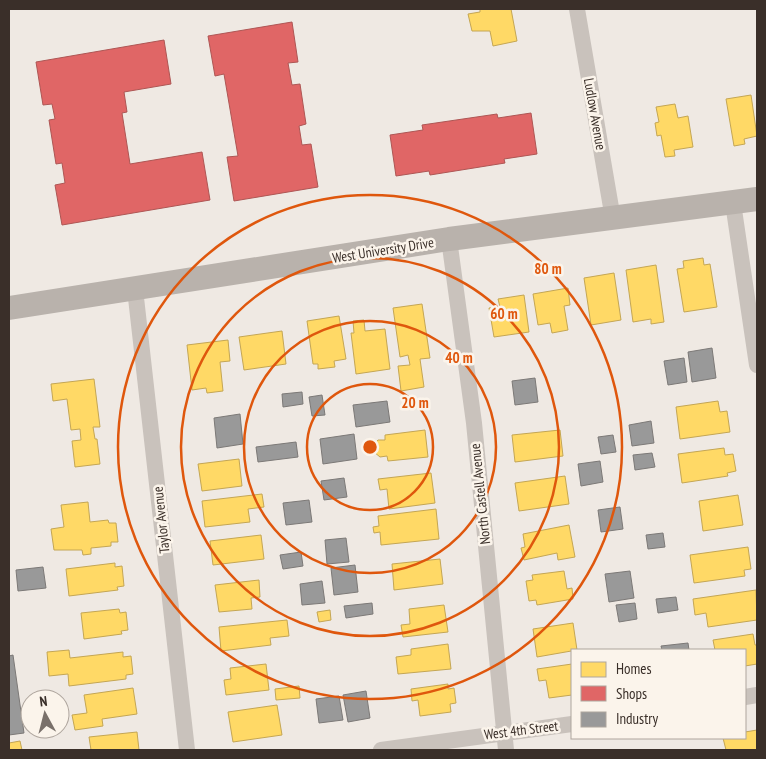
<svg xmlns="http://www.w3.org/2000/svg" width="766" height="759" font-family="'PT Sans Narrow',sans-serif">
	<rect width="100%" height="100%" fill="#efe9e3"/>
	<g fill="#ffd966" stroke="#c4a654">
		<path d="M480,9H511L517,41L493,46L490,31H472L468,14L480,12Z"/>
		<path d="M751,95L757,136L744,139L745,144L734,146L726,99Z"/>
		<path d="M675,104L678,118L688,116L693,147L674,150L675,156L665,157L661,135L657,136L655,123L659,122L656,107Z"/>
		<path d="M703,258L704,265L710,264L717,307L684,312L677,269L684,268L683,261Z"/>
		<path d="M656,265L664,322L651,324V319L633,322L626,270Z"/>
		<path d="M614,273L621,320L591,325L584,278Z"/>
		<path d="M568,288L570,305L564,306L568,330L552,333L550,323L538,325L533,294Z"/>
		<path d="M524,295L529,332L494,337L489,308L500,307L498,299Z"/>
		<path d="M422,304L430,358L420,359L424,387L401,391L398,366L410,365L408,355L400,357L393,308Z"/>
		<path d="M339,316L346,359L334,361L335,367L318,369V364H313L307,321Z"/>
		<path d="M364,320L365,331L385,329L390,369L356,374L351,333H354L353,321Z"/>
		<path d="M282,331L286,364L244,370L239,337Z"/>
		<path d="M228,340L230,361L220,362L223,391L207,393L206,388L192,390L187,345Z"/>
		<path d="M94,379L100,427H93L95,439H97L100,464L75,467L72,441L81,440L80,429L71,430L67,399L53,401L51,384Z"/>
		<path d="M718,401L720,412L727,411L730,432L680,439L676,407Z"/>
		<path d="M425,430L428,457L388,461L387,456L380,457L374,452L373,445L378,440H385V435Z"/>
		<path d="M560,430L563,456L515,462L512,435Z"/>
		<path d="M724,448L725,455L733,454L736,471L727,473L728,476L682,483L678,454Z"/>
		<path d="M239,459L242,486L202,491L198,464Z"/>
		<path d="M431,473L435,503L389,509L387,489L380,490L378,479Z"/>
		<path d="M565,476L569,504L519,511L515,483Z"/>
		<path d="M262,494L264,507L248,509L250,522L205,527L202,501Z"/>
		<path d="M738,495L743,525L703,531L699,501Z"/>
		<path d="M88,502L90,522L108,520L109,523H116L118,542H111V546L91,548V554L83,555L82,550H54L51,529L64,527L61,505Z"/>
		<path d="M436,509L439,539L381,545L380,532L374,533L373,527L379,526L378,516Z"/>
		<path d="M569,525L575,557L558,560L557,553L524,560L521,548L525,547L523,534Z"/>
		<path d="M261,535L264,559L213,565L210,541Z"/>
		<path d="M748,547L751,569L744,570L745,576L694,583L690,555Z"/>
		<path d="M440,559L443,584L394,590L392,564Z"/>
		<path d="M115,563V567L122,566L124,586L117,587L118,590L69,596L66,569Z"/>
		<path d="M564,571L567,589L572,588L573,599L537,605L536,600L529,601L526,581L533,580L532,575Z"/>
		<path d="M259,580L260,597L251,598L252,609L219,612L215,585Z"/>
		<path d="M756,590L757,620L708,627L706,613L695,615L693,599Z"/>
		<path d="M444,605L448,632L403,637L401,625L410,624L409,609Z"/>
		<path d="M119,609L120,613L126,612L128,630L121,631L122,634L84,639L81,613Z"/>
		<path d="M330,610L331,620L319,622L317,612Z"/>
		<path d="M287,620L289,636L270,638L271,645L221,651L219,627Z"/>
		<path d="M573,623L577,650L537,657L533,629Z"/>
		<path d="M753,634L755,645H757V664L745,666V650H715L713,640Z"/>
		<path d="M448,644L451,669L398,674L396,657L411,655V649Z"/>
		<path d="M69,650L70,658L123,652V657L131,656L133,674L126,675V679L69,686L68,674L49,676L47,652Z"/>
		<path d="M266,664L269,690L226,695L224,680L231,679L230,668Z"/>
		<path d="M572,664V695L549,698L546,680L539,681L537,669Z"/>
		<path d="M448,684V689L454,688L456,703L450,704L451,712L420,716L418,700L412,701L411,689Z"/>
		<path d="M299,686L300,698L276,700L275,689Z"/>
		<path d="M133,688L137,714L102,719L103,726L75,730L72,715L87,713L84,695Z"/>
		<path d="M277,705L282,735L233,742L228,712Z"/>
		<path d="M757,730V750H726L723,738H745V732Z"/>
		<path d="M137,732L139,750H91L89,737Z"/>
		<path d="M20,741L22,750H9V743Z"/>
	</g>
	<g fill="#e06666" stroke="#ae5654">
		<path d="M292,22L298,62L288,63L292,85L300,84L306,124L299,126L302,145L311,144L318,187L234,201L227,157L238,156L224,74L215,76L208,36Z"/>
		<path d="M164,40L171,84L124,92L127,112L122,113L130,164L202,152L210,200L62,225L55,185L65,183L62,163L56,164L49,120L55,119L52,104L43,105L36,62Z"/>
		<path d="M531,113L537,154L504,159L505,163L430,175L429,171L396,176L390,135L423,130L422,125L497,114L498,118Z"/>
	</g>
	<g fill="#999" stroke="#7c7977">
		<path d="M712,348L716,378L692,382L688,352Z"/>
		<path d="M684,358L687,382L668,385L664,361Z"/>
		<path d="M535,378L538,402L515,405L512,381Z"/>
		<path d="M302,392L303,404L283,407L282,394Z"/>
		<path d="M322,395L325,415L312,416L309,397Z"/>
		<path d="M387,401L390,422L356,427L353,405Z"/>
		<path d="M240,414L243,444L217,448L214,418Z"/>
		<path d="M651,421L654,443L632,446L629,425Z"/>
		<path d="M354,434L357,459L323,464L320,439Z"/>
		<path d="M613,435L616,452L601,454L598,437Z"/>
		<path d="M296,442L298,457L258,462L256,447Z"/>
		<path d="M652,453L655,467L635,470L633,455Z"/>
		<path d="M600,461L603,482L581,486L578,464Z"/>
		<path d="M344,478L347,497L324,500L321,481Z"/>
		<path d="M309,500L312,522L286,525L283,503Z"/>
		<path d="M620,507L623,529L601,532L598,510Z"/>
		<path d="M663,533L665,547L648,549L646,535Z"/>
		<path d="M346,538L349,562L327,564L325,540Z"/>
		<path d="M301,552L303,566L283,569L280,555Z"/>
		<path d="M355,565L358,592L334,595L331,568Z"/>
		<path d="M43,567L46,588L18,591L16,570Z"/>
		<path d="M630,571L634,598L609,602L605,574Z"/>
		<path d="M322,581L325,603L302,605L300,584Z"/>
		<path d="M676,597L678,610L658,613L656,599Z"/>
		<path d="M372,603L373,614L346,618L344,606Z"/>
		<path d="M635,603L637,619L619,622L616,605Z"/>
		<path d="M688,643L689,650H662L661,646Z"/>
		<path d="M13,655L24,733L9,735V656Z"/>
		<path d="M366,691L370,718L348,722L343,695Z"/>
		<path d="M339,696L343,720L319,723L316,699Z"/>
	</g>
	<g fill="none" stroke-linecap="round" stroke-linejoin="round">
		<g stroke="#c9c2bc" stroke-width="16">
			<path d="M577,9L613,219"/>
			<path d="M733,203L757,365"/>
			<path d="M449,239L474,423L506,750"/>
			<path d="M135,289L187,750"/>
			<path d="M745,697L757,695"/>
			<path d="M381,750L572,724"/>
		</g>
		<path stroke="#b9b2ac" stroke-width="24" d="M9,308L449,239L757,199"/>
	</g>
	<g fill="none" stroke="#df570d" stroke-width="2.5">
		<circle cx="370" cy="447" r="63"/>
		<circle cx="370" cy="447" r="126"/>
		<circle cx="370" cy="447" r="189"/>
		<circle cx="370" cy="447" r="252"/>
	</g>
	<g text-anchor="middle" stroke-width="5" stroke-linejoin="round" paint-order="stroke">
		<g font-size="14" fill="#3a2f29" stroke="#fbf4eb">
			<text transform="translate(595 114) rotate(80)" y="5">Ludlow Avenue</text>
			<text transform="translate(383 250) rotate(-9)" y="5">West University Drive</text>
			<text transform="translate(480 494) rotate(-96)" y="5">North Castell Avenue</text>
			<text transform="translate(161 520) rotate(-96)" y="5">Taylor Avenue</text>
			<text transform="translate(521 730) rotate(-7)" y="5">West 4th Street</text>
		</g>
	</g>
	<circle cx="370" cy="447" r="8" fill="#df570d" stroke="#fbf4eb" stroke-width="2.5"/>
	<g font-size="15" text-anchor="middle" font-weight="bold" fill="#df570d" stroke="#fbf4eb" stroke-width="5" stroke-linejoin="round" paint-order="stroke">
		<text x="548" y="274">80 m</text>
		<text x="504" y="319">60 m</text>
		<text x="459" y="363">40 m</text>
		<text x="415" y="408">20 m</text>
	</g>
	<rect width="766" height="759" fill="none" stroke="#3a2f29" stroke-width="20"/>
	<rect x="571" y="649" width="175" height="90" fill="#fbf4eb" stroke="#aea59d"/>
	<rect x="581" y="662" width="25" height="15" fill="#ffd966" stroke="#aea59d"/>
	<text x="616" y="674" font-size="15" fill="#3a2f29">Homes</text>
	<rect x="581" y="686" width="25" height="15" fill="#e06666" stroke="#aea59d"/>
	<text x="616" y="699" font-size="15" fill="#3a2f29">Shops</text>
	<rect x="581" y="712" width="25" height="15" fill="#999999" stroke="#aea59d"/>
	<text x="616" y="724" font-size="15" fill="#3a2f29">Industry</text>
	<g transform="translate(45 714) rotate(353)"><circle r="24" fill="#fbf4eb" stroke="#aea59d"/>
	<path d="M0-4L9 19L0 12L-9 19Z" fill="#79706a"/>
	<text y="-8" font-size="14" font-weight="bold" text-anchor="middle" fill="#3a2f29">N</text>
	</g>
</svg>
